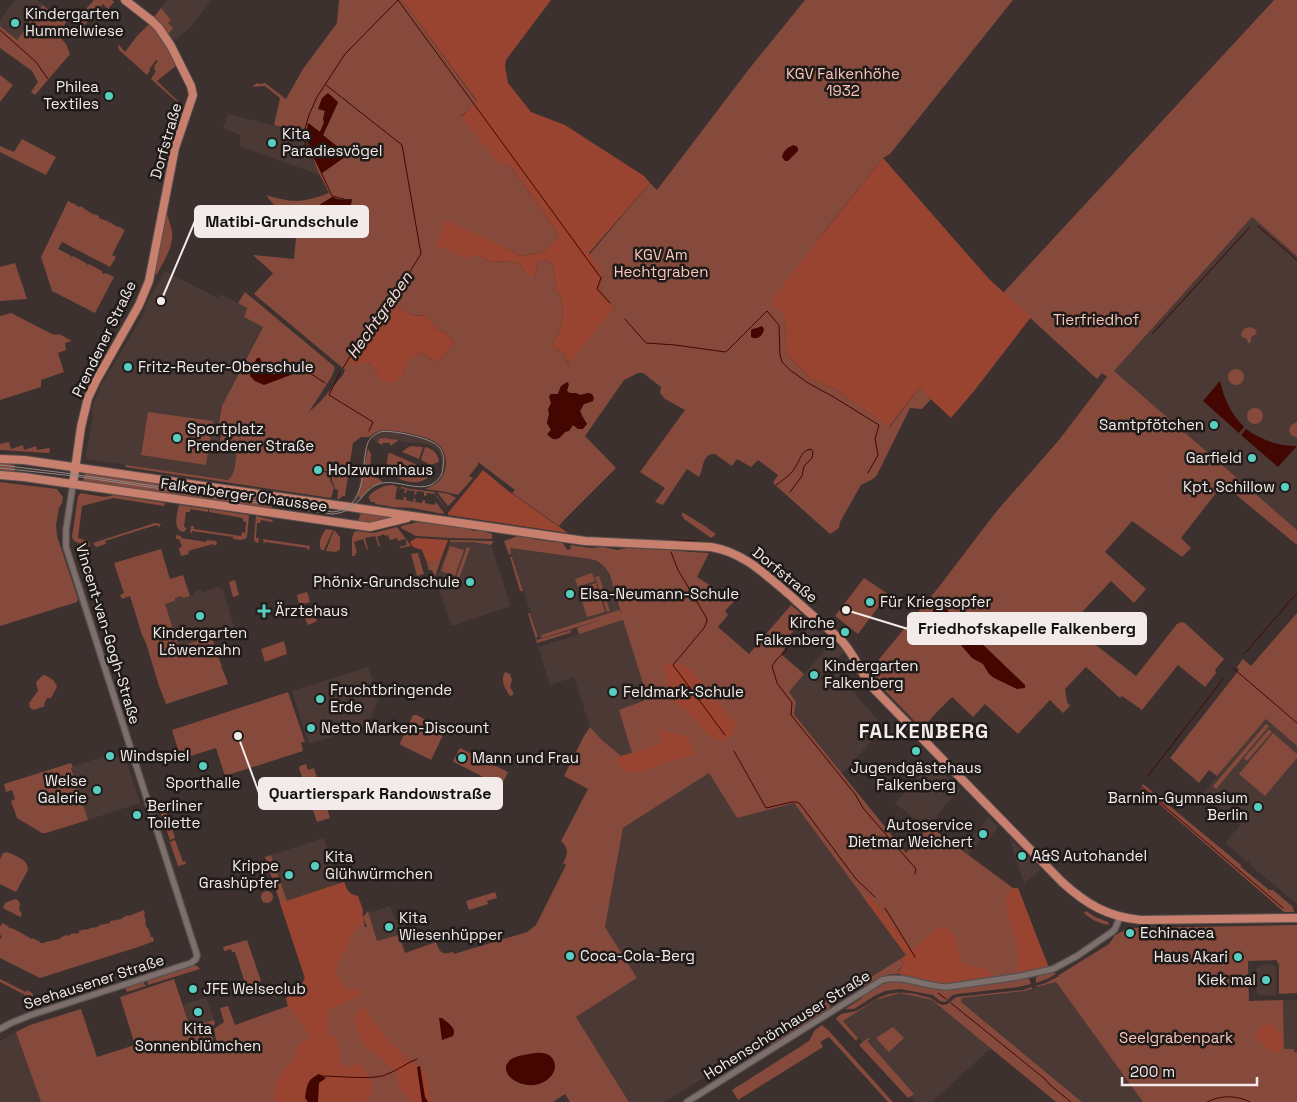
<svg xmlns="http://www.w3.org/2000/svg" width="1297" height="1102" font-family="'Space Grotesk',sans-serif">
	<rect width="100%" height="100%" fill="#3c312f"/>
	<g fill="#4a3935">
		<path d="M15,0H37L43,5L17,41L0,26V20Z"/>
		<path d="M167,0H212L190,28L173,41L154,17Z"/>
		<path d="M228,114L303,133L305,148L316,165L320,175L247,149L240,145V135L223,128Z"/>
		<path d="M1252,217L1297,256V530L1114,371Z"/>
		<path d="M165,271L218,298L220,294L247,308L244,317L263,326L221,409L218,427L219,447L237,450L233,474L231,478L228,480L93,460L88,459L85,455L90,435L92,421V408L100,387L141,318L148,301Z"/>
		<path d="M380,430H388L426,438L438,444L442,447L445,457V468L441,479L435,485L431,487L430,484L438,479L440,474L442,463L440,453L436,448L426,444L405,442L391,438H384L377,442L369,437L376,432Z"/>
		<path d="M365,448L368,449L366,456L359,494L361,498L367,490L374,485L381,483H383L374,487L368,492L359,503L352,502L358,490Z"/>
		<path d="M450,542H472L491,545L511,606L452,626L451,625L436,580Z"/>
		<path d="M509,548L590,559L601,563L607,569L610,575L621,614L540,640Z"/>
		<path d="M218,587L223,590L234,627L197,639L198,641L179,647L165,604L175,601V598L182,596L183,598L194,594V592L201,589L202,592Z"/>
		<path d="M623,620L658,729L633,753L621,756L602,740L590,727L574,677L550,685L538,647Z"/>
		<path d="M808,620L845,652L836,659L816,683L839,673L847,685L884,727L842,774L794,713L789,692L825,650L800,629Z"/>
		<path d="M368,667L379,698L368,725L309,744L292,691Z"/>
		<path d="M1266,719L1297,746V904L1251,866V864L1248,861L1247,862L1225,843L1240,825L1203,793Z"/>
		<path d="M124,754L140,803L88,820L71,767L105,756L107,759Z"/>
		<path d="M932,762L960,790L947,803L927,829L895,803Z"/>
		<path d="M709,773L737,818L794,803L906,955L850,990L828,999L665,1102H629L576,1017L637,978L605,927L623,828Z"/>
		<path d="M989,817L998,827L989,839L984,836L968,855L961,849Z"/>
		<path d="M324,838L339,884L287,901L271,855Z"/>
		<path d="M1010,838L1041,869L1024,884L1012,847Z"/>
		<path d="M390,906L395,920L402,918L407,933L377,942L368,913Z"/>
		<path d="M1270,964L1274,966L1276,969V996L1259,995L1256,992V969L1260,965Z"/>
		<path d="M1056,982L1143,1102H1082L961,1002L962,998L1024,991Z"/>
		<path d="M900,993L932,1000L991,1048L932,1102H916L843,1021L876,1000Z"/>
		<path d="M206,997L214,1020L190,1027L183,1005Z"/>
		<path d="M1283,1000H1297V1052L1284,1049Z"/>
		<path d="M16,1032L41,1102H0V1041Z"/>
	</g>
	<g fill="#854a3c" fill-rule="evenodd">
		<path d="M94,0H112L114,2L108,9L103,4L83,27L76,20Z"/>
		<path d="M339,0H402L477,102L461,116L509,164L559,235L544,252L521,256L505,247L445,248L454,254L476,255L492,262L509,261L520,264L525,272L535,278L538,261L546,259L553,265L556,290L561,298L563,314L560,331L551,347L562,352L567,356L565,359L569,363L615,307L601,292L599,288L603,276L589,255L650,183L657,190L749,69L805,0H1013L890,154L883,158L828,227L771,302L785,315L786,352L798,366L811,379L837,390L890,427L919,388L931,399L922,409L910,408L877,475L873,479L861,485L840,522L839,528L830,534L773,483L778,475L758,460L751,467L737,459L732,466L715,454C702,453 704,468 699,477L687,469L663,505L655,502L665,488L640,472L685,410L665,399L660,393L661,387L643,373H638L624,380L585,436L616,468L564,520L559,526L512,493L515,490L478,462V465L469,476L473,478L458,495L446,492L425,489C429,487 434,486 438,482C449,472 449,450 435,442C427,436 388,428 379,431C375,432 372,435 369,437H361L353,443L345,496H343L339,499H337L338,490L335,489L332,480V473L329,471H323V472L331,473L330,480L334,488L331,498L125,467L126,465L228,480C236,474 235,460 237,450L219,447L222,428L218,427L222,406L263,327L244,317L247,308L238,303L245,292L335,367L332,376L309,412L320,402L343,375L345,370L254,294L273,273L253,255L294,259L296,237L301,238L307,233V229L303,225L288,222L284,219V212L273,204L266,195C292,203 303,203 329,193L318,171L303,133L274,125L280,98L265,86L252,87L257,83L259,84L265,83L286,99L303,69L337,23ZM338,103L323,135L322,173L307,143L308,123L320,132L325,122L323,119L325,110L318,109ZM334,199H352L350,209L334,215L320,218ZM392,299C403,312 410,318 427,315L437,329L448,335L454,343L442,358L434,361L421,352L409,359L402,378L380,380L374,368L368,362H346L360,340L376,325ZM561,386C570,394 576,397 588,393L593,401L584,404L580,411L587,424L573,425L569,431L549,432L551,430L547,423L552,403L551,394H558Z"/>
		<path d="M1274,0H1297V256L1252,217L1114,371L1297,530V545L1223,484L1181,538L1191,548L1182,557L1132,521L1105,552L1146,589L1134,603L1111,581L1070,625L1136,676L1177,624L1181,622L1185,623L1224,659L1215,670L1216,673L1205,687L1178,665L1142,710L1122,696L1120,698L1086,667L1065,689L1067,702L1070,706L1063,713L1050,700L1018,734L985,704L973,717L952,697L937,712L922,729L870,675L877,666L875,664L938,588L996,512L1059,440L1107,377L1102,373L1097,379L1003,293Z"/>
		<path d="M43,5L60,21H67L64,25L67,27L59,36L66,44L70,54L35,95L31,92L38,82L32,71L0,48V26L17,40Z"/>
		<path d="M161,8L171,20L168,23L173,28L169,33L168,34L154,17Z"/>
		<path d="M150,23L154,25L178,64L157,81L185,108V109L151,79L156,71L154,69L155,67L154,66L158,61L156,60L149,70L150,71L147,75L119,50L118,44L119,45L125,52L137,36Z"/>
		<path d="M0,75L13,85L0,102Z"/>
		<path d="M22,139L56,157L46,175L0,152V146L14,152Z"/>
		<path d="M68,201L71,202L70,203H72L77,205L76,206L79,207L80,206L84,208V210L85,209L94,215L95,214L99,216V218L106,221L107,220L109,223L110,222L117,227V226L122,228V229L125,230L112,255L116,257L110,267L62,242L58,249L70,255V256L72,257L73,256L86,263V264L88,265L89,264L102,271V273L104,274L105,273L114,277L95,313L52,291L41,257Z"/>
		<path d="M166,210C168,217 170,224 172,231C174,246 164,261 157,274L155,275L153,274Z"/>
		<path d="M15,263L27,299L0,301V267Z"/>
		<path d="M11,313L52,334L56,335L59,334L72,341L65,343L66,350L58,353L64,372L41,380V387L0,400V316Z"/>
		<path d="M1250,327L1255,329L1257,334L1252,336L1250,343H1248L1247,339L1242,337L1241,333L1245,328Z"/>
		<circle cx="1236" cy="377" r="8"/>
		<circle cx="1255" cy="416" r="8"/>
		<path d="M148,412L213,421L206,465L141,455Z"/>
		<path d="M1297,422V438L1291,435L1289,430L1291,425Z"/>
		<path d="M384,438L399,440L390,446V443H383L382,445L377,442L379,441V439Z"/>
		<path d="M9,442L11,449L23,445L24,450L36,446L37,450L49,448L50,449L49,453L0,450V444Z"/>
		<path d="M411,446L423,447L419,459L402,452L407,448Z"/>
		<path d="M425,447C433,449 438,453 439,462L431,465L421,460Z"/>
		<path d="M368,449L371,454L370,470L373,475L383,482L371,487L361,498L358,496Z"/>
		<path d="M390,453L427,469L429,474L428,477C418,488 396,480 386,470L388,454Z"/>
		<path d="M0,462H11V465H15L14,472L0,471Z"/>
		<path d="M85,472L273,498L271,511L83,483Z"/>
		<path d="M0,482L57,489L63,497L62,503L59,508L56,525L57,536L78,599L77,602L0,626Z"/>
		<path d="M393,485L396,486V487L400,488L401,487H404V488L434,492L447,509L436,496V494L427,493L426,496H424V492L417,491L416,495L414,494L415,491L407,490L406,493H404L405,489L397,488L395,499L403,500L404,497H406V500L413,502L414,498L416,499L415,502L422,503L423,500H425V503L434,505L436,502L444,513L443,514L412,508L390,507L388,506L375,504V502H371L369,498V496C376,489 383,485 393,485Z"/>
		<path d="M437,492L449,494L456,498L448,506Z"/>
		<path d="M81,493L104,497L115,495L165,503L164,506L113,498L82,506L78,538L88,541L90,543V546H86L74,541L72,537L78,496Z"/>
		<path d="M179,505L208,509V512L190,509V512H186L184,527L187,528L184,532C172,530 177,514 179,505Z"/>
		<path d="M209,509L249,515L247,537C243,541 239,540 233,539V537L192,531V533L190,532L191,526H194V529L241,536L242,532L245,533L246,522L243,521V518L209,512Z"/>
		<path d="M682,512L708,528V529L716,534L711,538L684,519L682,515Z"/>
		<path d="M361,513H362L393,518L370,525L357,523Z"/>
		<path d="M256,516L273,520L272,522L261,520L260,523H257L256,538H259L258,543L255,542L254,539Z"/>
		<path d="M418,522L466,528L474,531L480,530L492,534V539L449,538L416,536L401,528V526Z"/>
		<path d="M155,523L161,524L158,528V525L153,526L105,541L106,544L96,547L93,543Z"/>
		<path d="M397,527L411,546L400,548L399,547L407,545L405,539L398,541L397,538L390,540L388,535L385,536L384,534L377,537L380,546L379,547L375,536L365,538L368,550H367L363,539L354,542L357,553L355,554V556H352V538L354,532L357,531L373,533Z"/>
		<path d="M326,529L333,530L324,550H321C318,542 321,536 326,529Z"/>
		<path d="M334,530L340,537V549L336,552L326,551Z"/>
		<path d="M177,535L181,536V538L206,542L207,540L216,541L217,544L214,546L213,544L188,551L189,554L181,556L179,548L182,547L179,539H176V536Z"/>
		<path d="M518,536L532,538L533,539L563,543L567,550L571,549L570,545L590,548L604,547L617,550L627,548L669,550L691,552L709,553L697,577L734,601L725,611L728,615L718,627L749,654L791,605L805,617L785,641L788,643L781,654L804,674L789,692L796,702L794,714L906,853L929,826L1013,888H1018L1041,950L1048,965L1015,975L994,978L906,955L794,803L737,818L709,773L623,828L605,927L637,978L576,1017L629,1102H570L565,1094L553,1102H41L16,1032L30,1025L81,1009L97,1057L135,1045L120,997L174,979L190,1027L214,1020L215,1024L210,1028L215,1046L217,1044L214,1029L224,1022L220,1008L228,1006L235,1025L288,1006L286,998L298,992L305,978L265,857L271,855L287,901L344,882C347,890 349,895 358,896L363,910L362,919L365,927H367L363,917L368,911L377,941L399,935L405,953L436,942C440,953 442,955 453,952L454,954L527,932L536,925L566,865L563,863C568,855 569,848 561,841L588,789L564,776L584,736L590,727L602,740L621,756L632,753L619,710L648,699L623,620L579,634L577,628L606,618L542,638L541,635L619,610L621,613L610,575C605,566 600,561 590,559L510,548L511,554L509,555L504,541Z"/>
		<path d="M263,539L310,546L309,550H308L307,548L265,542L264,544Z"/>
		<path d="M450,540L493,541V542L491,545L472,542H450Z"/>
		<path d="M450,546L464,550L455,576L441,571Z"/>
		<path d="M467,547L470,548L456,587L453,586Z"/>
		<path d="M161,549L170,579L183,575L190,596L183,598L182,596L175,598V601L165,604L179,647L197,641V639L211,635L222,667H221C224,672 226,678 228,684L166,704L159,686L146,643L142,635L130,596L122,599L120,595L124,593L114,563Z"/>
		<path d="M418,553L424,574L417,576L411,554Z"/>
		<path d="M510,557H512L523,591H520Z"/>
		<path d="M441,559L435,577L432,570H429L427,563L430,561H437Z"/>
		<path d="M592,573L595,581L578,587L575,579Z"/>
		<path d="M599,576L610,611L607,612L595,577Z"/>
		<path d="M864,578L888,594L858,634L835,616Z"/>
		<path d="M235,580L239,595L233,597L229,582Z"/>
		<path d="M596,583L605,612L587,617L578,589Z"/>
		<path d="M307,592L310,602L299,605L297,595Z"/>
		<path d="M310,606L317,621L308,625L301,610Z"/>
		<path d="M528,613H530L538,637L536,638L537,640L572,630L570,633L537,643Z"/>
		<path d="M1297,613V746L1266,719L1217,776L1209,770L1199,783L1170,758L1239,670L1237,667L1243,659L1251,666Z"/>
		<path d="M284,641L287,654L265,662L261,649Z"/>
		<path d="M505,672L510,674L512,680L510,687L513,692V695L510,696C505,688 500,681 505,672Z"/>
		<path d="M43,675C49,676 56,681 57,687L51,698H47L44,704L45,706L34,710L30,708L29,703L38,691L36,682Z"/>
		<path d="M288,692L305,742H301L303,751L225,776L216,748L181,759L172,730Z"/>
		<path d="M413,715H417L445,731L431,760L401,745L400,743Z"/>
		<path d="M1266,724L1269,726L1216,789L1213,786Z"/>
		<path d="M1269,729L1272,732L1247,761L1244,758Z"/>
		<path d="M1273,733L1297,754V758L1265,796L1239,774Z"/>
		<path d="M460,748L508,772L501,786L454,762L453,761Z"/>
		<path d="M71,763L73,767L71,768L88,820L46,833H42L17,818L11,801L15,799L12,790L6,792L4,784Z"/>
		<path d="M306,764L308,770L314,768L330,818L317,822L299,768L300,766Z"/>
		<path d="M1143,784L1241,865V867L1269,890H1273L1293,907L1294,912H1284L1141,788Z"/>
		<path d="M168,809L166,810L175,838L170,840L160,812V811Z"/>
		<path d="M175,840L183,862L185,861L186,864L178,866L170,842Z"/>
		<path d="M7,852C16,856 29,860 28,870L16,892L0,884V859L3,853Z"/>
		<circle cx="267" cy="897" r="6"/>
		<path d="M495,892L497,898L487,901L488,904L469,910L466,901Z"/>
		<path d="M15,899L18,900L20,904L19,909L22,914L20,917L3,908L5,903Z"/>
		<path d="M144,910L145,914L144,915L146,921L145,922L147,928H148L151,937H153L154,941L141,946L40,978L0,958V939L2,936L0,935V926L3,923L8,926V927L12,929V928L32,939L33,938L40,942V943H44L45,942L60,939V938L66,935L69,936V935L74,933L75,934L79,933V931L85,929V930L94,927V928L99,926V925L110,923V921L122,919V918L128,915L129,916Z"/>
		<path d="M1086,911L1095,917L1108,922L1109,925C1098,923 1092,920 1084,913Z"/>
		<path d="M1297,925V993L1279,994V963H1277V960L1248,961L1249,1001L1283,1000L1284,1049H1294V1052H1297V1102H1143L1056,982L1037,987L1036,986L1046,983L1057,977H1058L1059,975L1109,944L1115,935L1129,928Z"/>
		<path d="M247,940L261,981L246,986L235,952H232L231,949L224,951L223,947Z"/>
		<path d="M900,959L904,964L898,971L899,974C886,973 883,978 872,983C865,985 860,987 853,991L850,990Z"/>
		<path d="M193,965L197,966L200,969L148,985L147,979Z"/>
		<path d="M1053,971L1056,974L1047,979L1036,983V978L1038,976Z"/>
		<path d="M1025,978L1029,979L1031,984L1018,987L957,994L953,995L945,1002L940,1001L933,995L900,989L885,991L876,995L854,1009H845L862,998L860,995C867,992 874,987 882,984C905,977 926,990 949,989Z"/>
		<path d="M0,979L26,992L27,990L32,993L33,996L30,999H28L29,997L27,996L26,998L24,997L25,995L0,982Z"/>
		<path d="M143,981L146,986L127,992L125,987Z"/>
		<path d="M1032,987V989L1024,991L962,998L961,1002L1082,1102H1056L932,1000L900,993L876,1000L843,1021L858,1038L856,1041L836,1019C841,1011 848,1014 856,1011C870,1005 879,994 895,993C906,991 920,995 930,998C935,1000 938,1005 944,1005C949,1005 952,999 957,997L1023,990Z"/>
		<path d="M827,999L830,1000L831,1003L829,1010L772,1046L767,1045L766,1038Z"/>
		<path d="M822,1025L829,1031L893,1102H888L829,1037L820,1042L823,1047L738,1100L732,1090L809,1041L815,1030Z"/>
		<path d="M893,1027L904,1038L889,1052L876,1038Z"/>
		<path d="M868,1038L870,1039L867,1041L914,1094L908,1098L859,1045Z"/>
	</g>
	<g fill="#984430">
		<path d="M402,0H551L506,60L505,66L508,83L531,112L565,125L644,176L650,183L589,253L603,276L599,288L601,292L615,307L570,363L565,359L567,356L562,352L551,347L560,331L563,314L561,298L556,290L553,265L546,259L538,261L535,278C527,276 524,271 520,264L509,261L492,262L476,255L467,258L454,254L445,248L435,247L446,220L505,247L521,256L544,252L559,235L509,164L500,165L461,117L477,101Z"/>
		<path d="M883,158L989,279L1031,317L974,391L951,418L919,388L889,427L837,390L811,379L798,366L786,352L785,316L770,302L818,240Z"/>
		<path d="M392,299C403,312 410,318 427,315L437,329L448,335L454,343L442,358L434,361L421,352L409,360L402,378L391,384L380,380L374,368L368,362C361,363 353,366 346,362L360,340L376,325Z"/>
		<path d="M483,470L507,490L568,533L448,515V513Z"/>
		<path d="M416,538L448,540L441,559L437,561H430L427,563L422,550L413,547L410,542Z"/>
		<path d="M668,664H681L693,671L736,724L733,734L721,742L709,736L683,707L676,705L662,666Z"/>
		<path d="M658,729L688,737L696,755C686,758 675,759 665,763C646,769 630,783 615,760L621,756L663,744Z"/>
		<path d="M344,882C347,890 349,895 358,896C361,906 362,915 365,925L363,922L354,931L335,971L347,990L359,989L361,995L329,1010L328,1034L337,1038L340,1053L339,1062L345,1068L351,1065L359,1064C365,1071 374,1079 372,1090C371,1094 368,1098 368,1102H360V1085L358,1102H318L319,1074L305,1098L308,1102H276C270,1091 277,1078 284,1069C287,1066 290,1064 293,1060C296,1054 295,1048 301,1043C305,1041 309,1040 312,1038L288,1006L286,998L298,992L305,978L280,903Z"/>
		<path d="M1018,888L1049,968L1018,974L1017,949L1014,934L1008,917L1005,895L1013,889Z"/>
		<path d="M868,895L883,911L912,950L937,928L947,927L957,940L960,961C964,963 968,965 973,966C984,968 988,967 994,978L952,984H940L899,974L898,972L904,964L900,959L906,955L864,898Z"/>
		<path d="M364,1005C371,1021 391,1044 405,1056C412,1062 422,1067 426,1075C429,1081 430,1095 431,1102H411L410,1099L399,1089L397,1074L383,1060L365,1047L359,1037L354,1016Z"/>
		<path d="M1263,1025H1273L1282,1035L1283,1047L1277,1054L1269,1050L1256,1038V1033Z"/>
	</g>
	<g fill="#440600">
		<path d="M328,93L338,102L323,135L348,155L322,173C313,156 304,142 308,123L320,132L324,122L323,119L325,111L318,109L322,98Z"/>
		<path d="M793,145L796,146L798,148V151L788,161H785L782,157C783,151 787,148 793,145Z"/>
		<path d="M332,197L341,200L352,199L350,209L334,215L319,218L316,215L315,210L316,207Z"/>
		<path d="M762,326L764,329C763,335 758,341 751,337V330L752,329L757,328Z"/>
		<path d="M257,358H260C270,387 279,367 296,373L264,385L255,381L250,376L251,368Z"/>
		<path d="M1220,381C1224,399 1231,414 1244,427L1239,433L1203,401Z"/>
		<path d="M567,382L569,384L567,391L569,393H576L580,395L588,393L592,394L594,398L593,401L584,404L580,411L582,417L587,424L583,429H578L573,425L569,431L565,432C560,439 554,443 547,434L551,430L547,423L549,414L548,409L551,403L549,396L551,394H558L561,386Z"/>
		<path d="M1246,429C1261,440 1278,446 1297,446L1278,467L1241,435Z"/>
		<path d="M944,607C971,633 998,659 1025,685V688L1017,689L994,678L989,674L983,664L972,658L960,644L953,642L944,629L940,626L936,624L933,615V609Z"/>
		<path d="M439,1018H442C448,1023 457,1028 453,1036L442,1040Z"/>
		<path d="M536,1053C546,1052 555,1056 555,1067C554,1073 551,1077 547,1080C525,1096 491,1071 513,1058C520,1055 529,1054 536,1053Z"/>
		<path d="M420,1066L425,1097L428,1102H422L417,1067Z"/>
		<path d="M319,1074L326,1078L319,1083L318,1102H308L305,1098C307,1085 307,1080 319,1074Z"/>
	</g>
	<g fill="none" stroke-linecap="round" stroke-linejoin="round">
		<g stroke="#440600" stroke-width="1">
			<path d="M0,30L36,62L48,79"/>
			<path d="M326,85L402,145L421,254L376,325L360,340L343,368"/>
			<path d="M344,199L332,196L316,161L306,147L304,132L309,115L317,97L345,54L398,0L601,278L597,289L610,303"/>
			<path d="M1258,226L1297,260"/>
			<path d="M625,319L646,343L675,345L726,352L767,311L779,325L780,355L782,362L790,370L808,383L832,396L879,425L875,439L878,455L868,473"/>
			<path d="M1153,333L1249,228"/>
			<path d="M340,372L329,395L373,422L369,431"/>
			<path d="M296,373L300,368H302L325,383"/>
			<path d="M776,485C783,480 792,474 796,466C801,458 801,451 811,449L813,452L812,458L804,466L802,476L790,492"/>
			<path d="M675,540L697,541"/>
			<path d="M671,552L678,570L706,617L707,621L704,628L673,665L725,735"/>
			<path d="M788,643L786,651L777,659L772,666L777,683L792,703L791,715L855,794L863,808L916,869L915,874"/>
			<path d="M1245,653L1297,593"/>
			<path d="M1233,668L1297,723"/>
			<path d="M734,751L766,808L792,802H797L800,804L856,879L875,897"/>
			<path d="M1148,776L1223,679"/>
			<path d="M1142,787L1283,908"/>
			<path d="M885,908L915,957"/>
			<path d="M938,993L946,999"/>
			<path d="M951,1003L1045,1079L1050,1085L1071,1102"/>
			<path d="M322,1076C337,1076 373,1080 385,1075C397,1071 406,1063 417,1059"/>
			<path d="M1207,1102C1221,1095 1236,1095 1250,1102"/>
		</g>
		<g stroke="#59504e" stroke-width="8">
			<g id="minor">
				<path d="M0,1029L11,1023L31,1015L191,963L196,959L197,955L66,547V530L73,484"/>
				<path d="M687,1102L882,980C904,974 925,987 947,987L1016,977L1053,969L1077,956L1112,932L1115,929L1120,917"/>
			</g>
		</g>
		<g stroke="#59504e" stroke-width="10">
			<g id="major">
				<path d="M0,459L24,460L66,466L585,541L711,547C744,552 768,577 792,597C808,612 825,626 841,640C855,655 861,674 874,689L1062,882C1086,904 1108,917 1141,920L1297,918"/>
				<path d="M0,475L24,477L370,527L407,518"/>
				<path d="M73,484L81,427L88,398L96,381L139,305L149,281L175,148L193,95L191,86L171,46L159,28L152,21L125,0"/>
			</g>
		</g>
		<use href="#minor" stroke="#7c6f6c" stroke-width="5.5"/>
		<use href="#major" stroke="#c87f6e" stroke-width="8"/>
		<path stroke="#908785" stroke-width="1" d="M0,465L65,473L333,512C367,508 361,470 367,445C369,439 373,435 380,432C390,429 431,438 438,446C444,452 444,459 443,467C443,475 438,481 431,485C417,491 397,480 382,483C360,488 361,512 332,514L74,476L0,468"/>
	</g>
	<g fill="#58cec0" stroke="#201b19" stroke-width="2">
		<circle cx="15" cy="23" r="5"/>
		<circle cx="109" cy="96" r="5"/>
		<circle cx="272" cy="143" r="5"/>
		<circle cx="128" cy="367" r="5"/>
		<circle cx="1214" cy="425" r="5"/>
		<circle cx="177" cy="438" r="5"/>
		<circle cx="1252" cy="458" r="5"/>
		<circle cx="318" cy="470" r="5"/>
		<circle cx="1285" cy="487" r="5"/>
		<circle cx="470" cy="582" r="5"/>
		<circle cx="570" cy="594" r="5"/>
		<circle cx="870" cy="602" r="5"/>
		<path d="M261.5 603.5h5v5h5v5h-5v5h-5v-5h-5v-5h5z"/>
		<circle cx="200" cy="616" r="5"/>
		<circle cx="845" cy="632" r="5"/>
		<circle cx="814" cy="675" r="5"/>
		<circle cx="613" cy="692" r="5"/>
		<circle cx="320" cy="699" r="5"/>
		<circle cx="311" cy="728" r="5"/>
		<circle cx="916" cy="751" r="5"/>
		<circle cx="110" cy="756" r="5"/>
		<circle cx="462" cy="758" r="5"/>
		<circle cx="203" cy="766" r="5"/>
		<circle cx="97" cy="790" r="5"/>
		<circle cx="1258" cy="807" r="5"/>
		<circle cx="137" cy="815" r="5"/>
		<circle cx="983" cy="834" r="5"/>
		<circle cx="1022" cy="856" r="5"/>
		<circle cx="315" cy="866" r="5"/>
		<circle cx="289" cy="875" r="5"/>
		<circle cx="389" cy="927" r="5"/>
		<circle cx="1130" cy="933" r="5"/>
		<circle cx="570" cy="956" r="5"/>
		<circle cx="1238" cy="957" r="5"/>
		<circle cx="1266" cy="980" r="5"/>
		<circle cx="193" cy="989" r="5"/>
		<circle cx="198" cy="1012" r="5"/>
	</g>
	<g text-anchor="middle" stroke-width="5" stroke-linejoin="round" paint-order="stroke">
		<g font-size="15" fill="#f2ebe9" stroke="#201b19" text-anchor="start">
			<text x="25" y="19">Kindergarten<tspan x="25" dy="17">Hummelwiese</tspan></text>
			<text x="99" y="92" text-anchor="end">Philea<tspan x="99" dy="17">Textiles</tspan></text>
			<text x="282" y="139">Kita<tspan x="282" dy="17">Paradiesvögel</tspan></text>
			<text x="138" y="372">Fritz-Reuter-Oberschule</text>
			<text x="1204" y="430" text-anchor="end">Samtpfötchen</text>
			<text x="187" y="434">Sportplatz<tspan x="187" dy="17">Prendener Straße</tspan></text>
			<text x="1242" y="463" text-anchor="end">Garfield</text>
			<text x="328" y="475">Holzwurmhaus</text>
			<text x="1275" y="492" text-anchor="end">Kpt. Schillow</text>
			<text x="460" y="587" text-anchor="end">Phönix-Grundschule</text>
			<text x="580" y="599">Elsa-Neumann-Schule</text>
			<text x="880" y="607">Für Kriegsopfer</text>
			<text x="275" y="616">Ärztehaus</text>
			<text x="835" y="628" text-anchor="end">Kirche<tspan x="835" dy="17">Falkenberg</tspan></text>
			<text x="200" y="638" text-anchor="middle">Kindergarten<tspan x="200" dy="17">Löwenzahn</tspan></text>
			<text x="824" y="671">Kindergarten<tspan x="824" dy="17">Falkenberg</tspan></text>
			<text x="330" y="695">Fruchtbringende<tspan x="330" dy="17">Erde</tspan></text>
			<text x="623" y="697">Feldmark-Schule</text>
			<text x="321" y="733">Netto Marken-Discount</text>
			<text x="120" y="761">Windspiel</text>
			<text x="472" y="763">Mann und Frau</text>
			<text x="916" y="773" text-anchor="middle">Jugendgästehaus<tspan x="916" dy="17">Falkenberg</tspan></text>
			<text x="87" y="786" text-anchor="end">Welse<tspan x="87" dy="17">Galerie</tspan></text>
			<text x="203" y="788" text-anchor="middle">Sporthalle</text>
			<text x="1248" y="803" text-anchor="end">Barnim-Gymnasium<tspan x="1248" dy="17">Berlin</tspan></text>
			<text x="147" y="811">Berliner<tspan x="147" dy="17">Toilette</tspan></text>
			<text x="973" y="830" text-anchor="end">Autoservice<tspan x="973" dy="17">Dietmar Weichert</tspan></text>
			<text x="1032" y="861">A&amp;S Autohandel</text>
			<text x="325" y="862">Kita<tspan x="325" dy="17">Glühwürmchen</tspan></text>
			<text x="279" y="871" text-anchor="end">Krippe<tspan x="279" dy="17">Grashüpfer</tspan></text>
			<text x="399" y="923">Kita<tspan x="399" dy="17">Wiesenhüpper</tspan></text>
			<text x="1140" y="938">Echinacea</text>
			<text x="580" y="961">Coca-Cola-Berg</text>
			<text x="1228" y="962" text-anchor="end">Haus Akari</text>
			<text x="1256" y="985" text-anchor="end">Kiek mal</text>
			<text x="203" y="994">JFE Welseclub</text>
			<text x="198" y="1034" text-anchor="middle">Kita<tspan x="198" dy="17">Sonnenblümchen</tspan></text>
		</g>
		<g font-size="15" fill="#fac8bc" stroke="#201b19">
			<text x="843" y="79">KGV Falkenhöhe<tspan x="843" dy="17">1932</tspan></text>
			<text x="661" y="260">KGV Am<tspan x="661" dy="17">Hechtgraben</tspan></text>
			<text x="1096" y="325">Tierfriedhof</text>
			<text x="1176" y="1043">Seelgrabenpark</text>
		</g>
		<g font-size="15" fill="#f2ebe9" stroke="#201b19">
			<text transform="translate(166 141) rotate(-74)" y="5">Dorfstraße</text>
			<text transform="translate(104 339) rotate(-64)" y="5">Prendener Straße</text>
			<text transform="translate(244 495) rotate(8)" y="5">Falkenberger Chaussee</text>
			<text transform="translate(785 575) rotate(39)" y="5">Dorfstraße</text>
			<text transform="translate(108 634) rotate(73)" y="5">Vincent-van-Gogh-Straße</text>
			<text transform="translate(94 982) rotate(-18)" y="5">Seehausener Straße</text>
			<text transform="translate(787 1025) rotate(-32)" y="5">Hohenschönhauser Straße</text>
		</g>
		<g font-size="16" font-style="italic" fill="#f7ddd7" stroke="#201b19">
			<text transform="translate(379 315) rotate(-55)" y="6">Hechtgraben</text>
		</g>
		<g font-size="20" font-weight="bold" letter-spacing="1" fill="#f2ebe9" stroke="#201b19">
			<text x="924" y="738">FALKENBERG</text>
		</g>
	</g>
	<path fill="none" stroke="#f2ebe9" stroke-width="2" d="M161 301L195 221M846 610L908 629M238 736L259 793"/>
	<g fill="#f2ebe9" stroke="#201b19" stroke-width="2">
		<circle cx="161" cy="301" r="5"/>
		<circle cx="846" cy="610" r="5"/>
		<circle cx="238" cy="736" r="5"/>
	</g>
	<g fill="#f2ebe9" stroke="#f2ebe9" stroke-width="2">
		<rect x="195" y="206" width="173" height="31" rx="5"/>
		<rect x="908" y="613" width="238" height="31" rx="5"/>
		<rect x="259" y="778" width="243" height="31" rx="5"/>
	</g>
	<g font-size="16" text-anchor="middle" font-weight="bold" fill="#111">
		<text x="282" y="227">Matibi-Grundschule</text>
		<text x="1027" y="634">Friedhofskapelle Falkenberg</text>
		<text x="380" y="799">Quartierspark Randowstraße</text>
	</g>
	<path d="M1122 1077v8h135v-8" fill="none" stroke="#f2ebe9" stroke-width="2.5"/>
	<text x="1130" y="1077" font-size="15" fill="#f2ebe9" stroke="#201b19" stroke-width="4" paint-order="stroke">200 m</text>
</svg>
